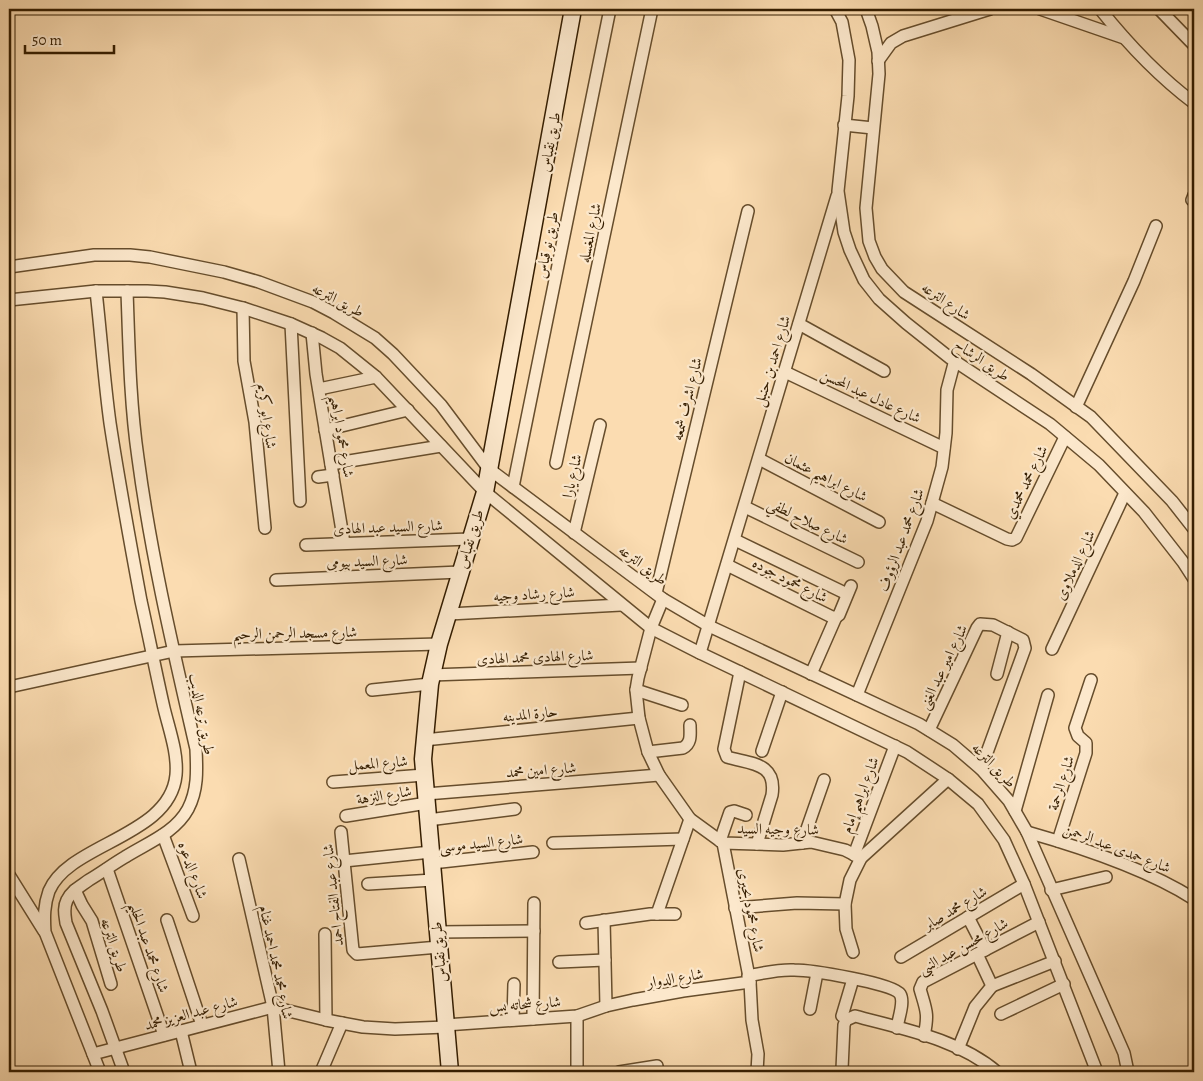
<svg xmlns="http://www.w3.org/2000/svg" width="1203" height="1081" font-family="Alegreya,Amiri,serif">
	<rect width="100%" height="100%" fill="#fbdcb1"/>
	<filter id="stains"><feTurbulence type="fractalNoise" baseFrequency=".004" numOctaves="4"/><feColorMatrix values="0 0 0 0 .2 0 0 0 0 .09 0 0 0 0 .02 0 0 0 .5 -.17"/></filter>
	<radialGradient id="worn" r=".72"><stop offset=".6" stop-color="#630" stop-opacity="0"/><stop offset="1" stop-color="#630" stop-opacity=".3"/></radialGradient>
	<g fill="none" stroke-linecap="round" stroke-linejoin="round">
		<g stroke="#664d2c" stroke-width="14">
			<g id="street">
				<path d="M835,9L842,22L849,60L848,96L838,191L844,232L850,250L864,280L879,299L906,323L950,358L1050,424L1099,465L1144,512L1183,562L1194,579"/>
				<path d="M866,9L872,26L878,52L879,74L866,208L869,241L875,257L882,269L904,292L1031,374L1091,417L1172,501L1194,529"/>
				<path d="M1040,9L1124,38"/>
				<path d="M1100,9C1128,44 1158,76 1194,103"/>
				<path d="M1159,9L1194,45"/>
				<path d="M878,61L891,43L903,36L990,9"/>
				<path d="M844,125L873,128"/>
				<path d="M1192,200L1194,195"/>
				<path d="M9,267L94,255H130L150,257L224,272L259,282L313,302L334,313L375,338L393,354L441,405L489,469L663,599L709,626L919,724L953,745L981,769L1009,801L1027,832L1124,1053L1128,1072"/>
				<path d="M96,291C101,335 104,379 110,423C119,482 130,542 141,601C149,637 156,673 164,708C169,729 178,753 176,775C170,837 69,843 49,891C44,905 44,917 45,932L100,1072"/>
				<path d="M9,300L96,291H147L165,292L203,298L243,308L291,324L322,338L340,348L376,377L485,492L651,628L700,653L907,752L948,779L978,804L1004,840L1024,884L1097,1072"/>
				<path d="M243,308L244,361L255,422L265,528"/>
				<path d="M291,324L300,501"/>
				<path d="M799,324L884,371"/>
				<path d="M312,333L316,374L344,543"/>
				<path d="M785,372L944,448"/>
				<path d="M319,389L376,377"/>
				<path d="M1076,407L1134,281L1156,226"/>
				<path d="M325,430L408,410"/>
				<path d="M759,459L879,522"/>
				<path d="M556,463L652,9"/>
				<path d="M331,464L441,446"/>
				<path d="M318,477L333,475"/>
				<path d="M513,487L610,9"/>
				<path d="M932,503L1007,539L1012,540L1016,538L1065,437"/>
				<path d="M745,507L858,562"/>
				<path d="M574,533L600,425"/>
				<path d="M735,540L847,594"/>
				<path d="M306,545L470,539"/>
				<path d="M727,565L832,617H836L839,615L851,586"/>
				<path d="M276,580L460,572"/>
				<path d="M656,593L748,211"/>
				<path d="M663,599L651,628L638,678L636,690L639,718L648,752L659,775L690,819L723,843L783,845L811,842L845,850L861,858"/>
				<path d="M449,614L621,605"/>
				<path d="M1052,649L1125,493"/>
				<path d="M700,653L837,196"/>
				<path d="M740,672L724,749L727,757C750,764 777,762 772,795L757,844"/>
				<path d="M811,674L836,617"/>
				<path d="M997,674L1008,632"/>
				<path d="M431,675L641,668"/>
				<path d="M9,687L174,651L439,644"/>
				<path d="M372,690L430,684"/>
				<path d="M636,690L682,705"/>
				<path d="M857,695L927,521L942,467L946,433L947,390L955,360"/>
				<path d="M929,730L977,628L980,624L993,625L1023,640L1025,648L981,769"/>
				<path d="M424,740L639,718"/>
				<path d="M762,751L782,692"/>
				<path d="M648,752L683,748C692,743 690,734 690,725"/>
				<path d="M333,782L424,775"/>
				<path d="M426,794L659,775"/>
				<path d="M1015,811L1048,695"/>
				<path d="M346,816L427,803"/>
				<path d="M428,820L515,809"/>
				<path d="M341,832L353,950L357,954L439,947"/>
				<path d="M1027,832C1080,847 1147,869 1194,899"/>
				<path d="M163,835L193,916"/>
				<path d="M720,841L730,812L734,811L746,815"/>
				<path d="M1058,841L1086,753V743L1078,736L1075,728L1091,680"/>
				<path d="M553,843L683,839"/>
				<path d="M723,843L750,982L752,1020L758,1054L757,1072"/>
				<path d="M802,843L824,780"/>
				<path d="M854,855L895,746"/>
				<path d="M239,859L273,1007L279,1072"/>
				<path d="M344,861L431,852"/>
				<path d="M432,863L533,852"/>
				<path d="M107,869L164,1035"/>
				<path d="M9,875L44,931"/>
				<path d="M368,884L433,880"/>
				<path d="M75,890L82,905L92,921L111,984"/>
				<path d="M1051,890L1106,877"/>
				<path d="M735,908L797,903L845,904"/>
				<path d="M657,914L690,819"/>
				<path d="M968,917L985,950"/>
				<path d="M167,920L202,1025"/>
				<path d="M604,920L606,1006"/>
				<path d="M586,923L650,914H675"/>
				<path d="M438,932L534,931"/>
				<path d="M325,934L326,1020"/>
				<path d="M853,952L846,929L845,904L850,880L861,858L948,779"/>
				<path d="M901,957L1024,884"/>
				<path d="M559,962L605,960"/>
				<path d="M748,976C763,973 779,969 794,970C810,970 893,983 900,994C905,1002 898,1019 897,1028"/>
				<path d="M992,986L1055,961"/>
				<path d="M810,1009L817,973"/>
				<path d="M1001,1014L1064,984"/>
				<path d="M577,1016V1072"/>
				<path d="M842,1016L853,979"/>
				<path d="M533,1019L534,903"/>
				<path d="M513,1020L514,984"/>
				<path d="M445,1025L577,1016L606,1006L633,1000L683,991L750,982"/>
				<path d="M181,1031L191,1072"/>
				<path d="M924,1036C929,1013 926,1010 920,989L923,982L1039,922"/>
				<path d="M958,1049L975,1007L992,986L977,954"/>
				<path d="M93,1054L273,1007L326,1020L363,1027L395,1029L446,1027"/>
				<path d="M842,1069L844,1025L846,1020L855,1016C903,1029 958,1039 997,1072"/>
				<path d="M124,1072L102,1011L66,923C65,915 63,908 67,900C71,891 81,886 89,880C101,873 113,864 125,857C147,843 175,833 188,809C198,790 197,770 196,749C174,653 151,556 138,458C130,403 129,347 127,291"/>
				<path d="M321,1072L342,1023"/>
				<path d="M619,1072L657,1066"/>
			</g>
		</g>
		<g stroke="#341d00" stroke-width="19">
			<path id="secondary" d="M450,1072L423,759L430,684L439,644L485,492L573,9"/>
		</g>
		<use href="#street" stroke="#fce8cc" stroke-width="11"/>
		<use href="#secondary" stroke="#fce8cc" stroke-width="16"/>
	</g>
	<g text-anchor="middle" stroke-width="4.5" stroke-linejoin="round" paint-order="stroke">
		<g font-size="15" fill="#341d00" stroke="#fce8cc">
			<text transform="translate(550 142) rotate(-79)" y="5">طريق نقباس</text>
			<text transform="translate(590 233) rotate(-78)" y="5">شارع المغسله</text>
			<text transform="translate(547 245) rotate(-79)" y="5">طريق نو قياس</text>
			<text transform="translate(338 300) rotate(28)" y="5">طريق الترعه</text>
			<text transform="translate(946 301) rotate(34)" y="5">شارع الترعه</text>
			<text transform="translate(982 360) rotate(34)" y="5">طريق الرشاح</text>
			<text transform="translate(772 361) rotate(-73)" y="5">شارع احمد بن حنبل</text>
			<text transform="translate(871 396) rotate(25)" y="5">شارع عادل عبد المحسن</text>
			<text transform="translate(687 399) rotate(-76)" y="5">شارع اشرف شمعه</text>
			<text transform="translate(267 416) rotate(82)" y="5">شارع ابو كريم</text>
			<text transform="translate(342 436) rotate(80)" y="5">شارع محمود ابراهيم</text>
			<text transform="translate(572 476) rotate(-77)" y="5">شارع يارا</text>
			<text transform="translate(826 477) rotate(27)" y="5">شارع ابراهيم عثمان</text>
			<text transform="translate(1026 482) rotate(-64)" y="5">شارع محمد محمدي</text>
			<text transform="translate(808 521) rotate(26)" y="5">شارع صلاح لطفي</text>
			<text transform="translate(388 527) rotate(-2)" y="5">شارع السيد عبد الهادى</text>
			<text transform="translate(470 539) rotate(-73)" y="5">طريق نقباس</text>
			<text transform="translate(901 540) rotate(-70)" y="5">شارع محمد عبد الرؤوف</text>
			<text transform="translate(367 561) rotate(-2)" y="5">شارع السيد بيومى</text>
			<text transform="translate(643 565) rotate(37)" y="5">طريق الترعه</text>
			<text transform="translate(1075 565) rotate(-65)" y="5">شارع الدملاوى</text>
			<text transform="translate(790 580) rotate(27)" y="5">شارع محمود جوده</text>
			<text transform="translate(534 594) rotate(-3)" y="5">شارع رشاد وجيه</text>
			<text transform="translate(295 633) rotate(-1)" y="5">شارع مسجد الرحمن الرحيم</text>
			<text transform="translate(535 657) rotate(-2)" y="5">شارع الهادى محمد الهادى</text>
			<text transform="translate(943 667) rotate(-64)" y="5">شارع امير عبد الغنى</text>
			<text transform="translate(202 714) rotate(79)" y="5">طريق ترعه الديب</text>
			<text transform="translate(530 714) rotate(-6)" y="5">حارة المدينه</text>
			<text transform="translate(378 763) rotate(-4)" y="5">شارع المعمل</text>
			<text transform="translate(994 765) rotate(46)" y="5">طريق الترعه</text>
			<text transform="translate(541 770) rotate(-4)" y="5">شارع امين محمد</text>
			<text transform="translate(1061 783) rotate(-72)" y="5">شارع الرحمة</text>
			<text transform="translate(384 795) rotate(-9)" y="5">شارع النزهة</text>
			<text transform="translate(860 795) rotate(-69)" y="5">شارع ابراهيم إمام</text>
			<text transform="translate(778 829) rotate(1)" y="5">شارع وجيه السيد</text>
			<text transform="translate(481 843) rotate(-6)" y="5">شارع السيد موسى</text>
			<text transform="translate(1117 848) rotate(21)" y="5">شارع حمدى عبد الرحمن</text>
			<text transform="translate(193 870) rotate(70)" y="5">شارع الدعوه</text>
			<text transform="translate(333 895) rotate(-96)" y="5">شارع عبد الفتاح احمد</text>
			<text transform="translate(955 908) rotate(-31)" y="5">شارع محمد صابر</text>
			<text transform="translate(751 910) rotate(79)" y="5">شارع محمود بحيرى</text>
			<text transform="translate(114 945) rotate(72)" y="5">طريق الترعه</text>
			<text transform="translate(963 946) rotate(-29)" y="5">شارع محسن عبد النبى</text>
			<text transform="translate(149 947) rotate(71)" y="5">شارع محمد عبد الحليم</text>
			<text transform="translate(439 952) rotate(-95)" y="5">طريق نقباس</text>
			<text transform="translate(276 962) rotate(78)" y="5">شارع محمد محمد احمد غنام</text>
			<text transform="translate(675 978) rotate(-9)" y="5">شارع الدوار</text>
			<text transform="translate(525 1004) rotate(-4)" y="5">شارع شحاته يس</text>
			<text transform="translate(191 1013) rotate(-15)" y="5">شارع عبد العزيز محمد</text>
		</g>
	</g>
	<rect width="1203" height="1081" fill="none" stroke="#fbdcb1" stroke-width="30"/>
	<rect x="10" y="10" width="1183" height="1061" fill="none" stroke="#341d00" stroke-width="2.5"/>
	<rect x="15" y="15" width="1173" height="1051" fill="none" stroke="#341d00"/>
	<path d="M25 45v8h89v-8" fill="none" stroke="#341d00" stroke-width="2.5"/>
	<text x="32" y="45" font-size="15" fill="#341d00" stroke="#fce8cc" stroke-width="4" paint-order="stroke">50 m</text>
	<rect width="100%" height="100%" filter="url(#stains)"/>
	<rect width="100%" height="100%" fill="url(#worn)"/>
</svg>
